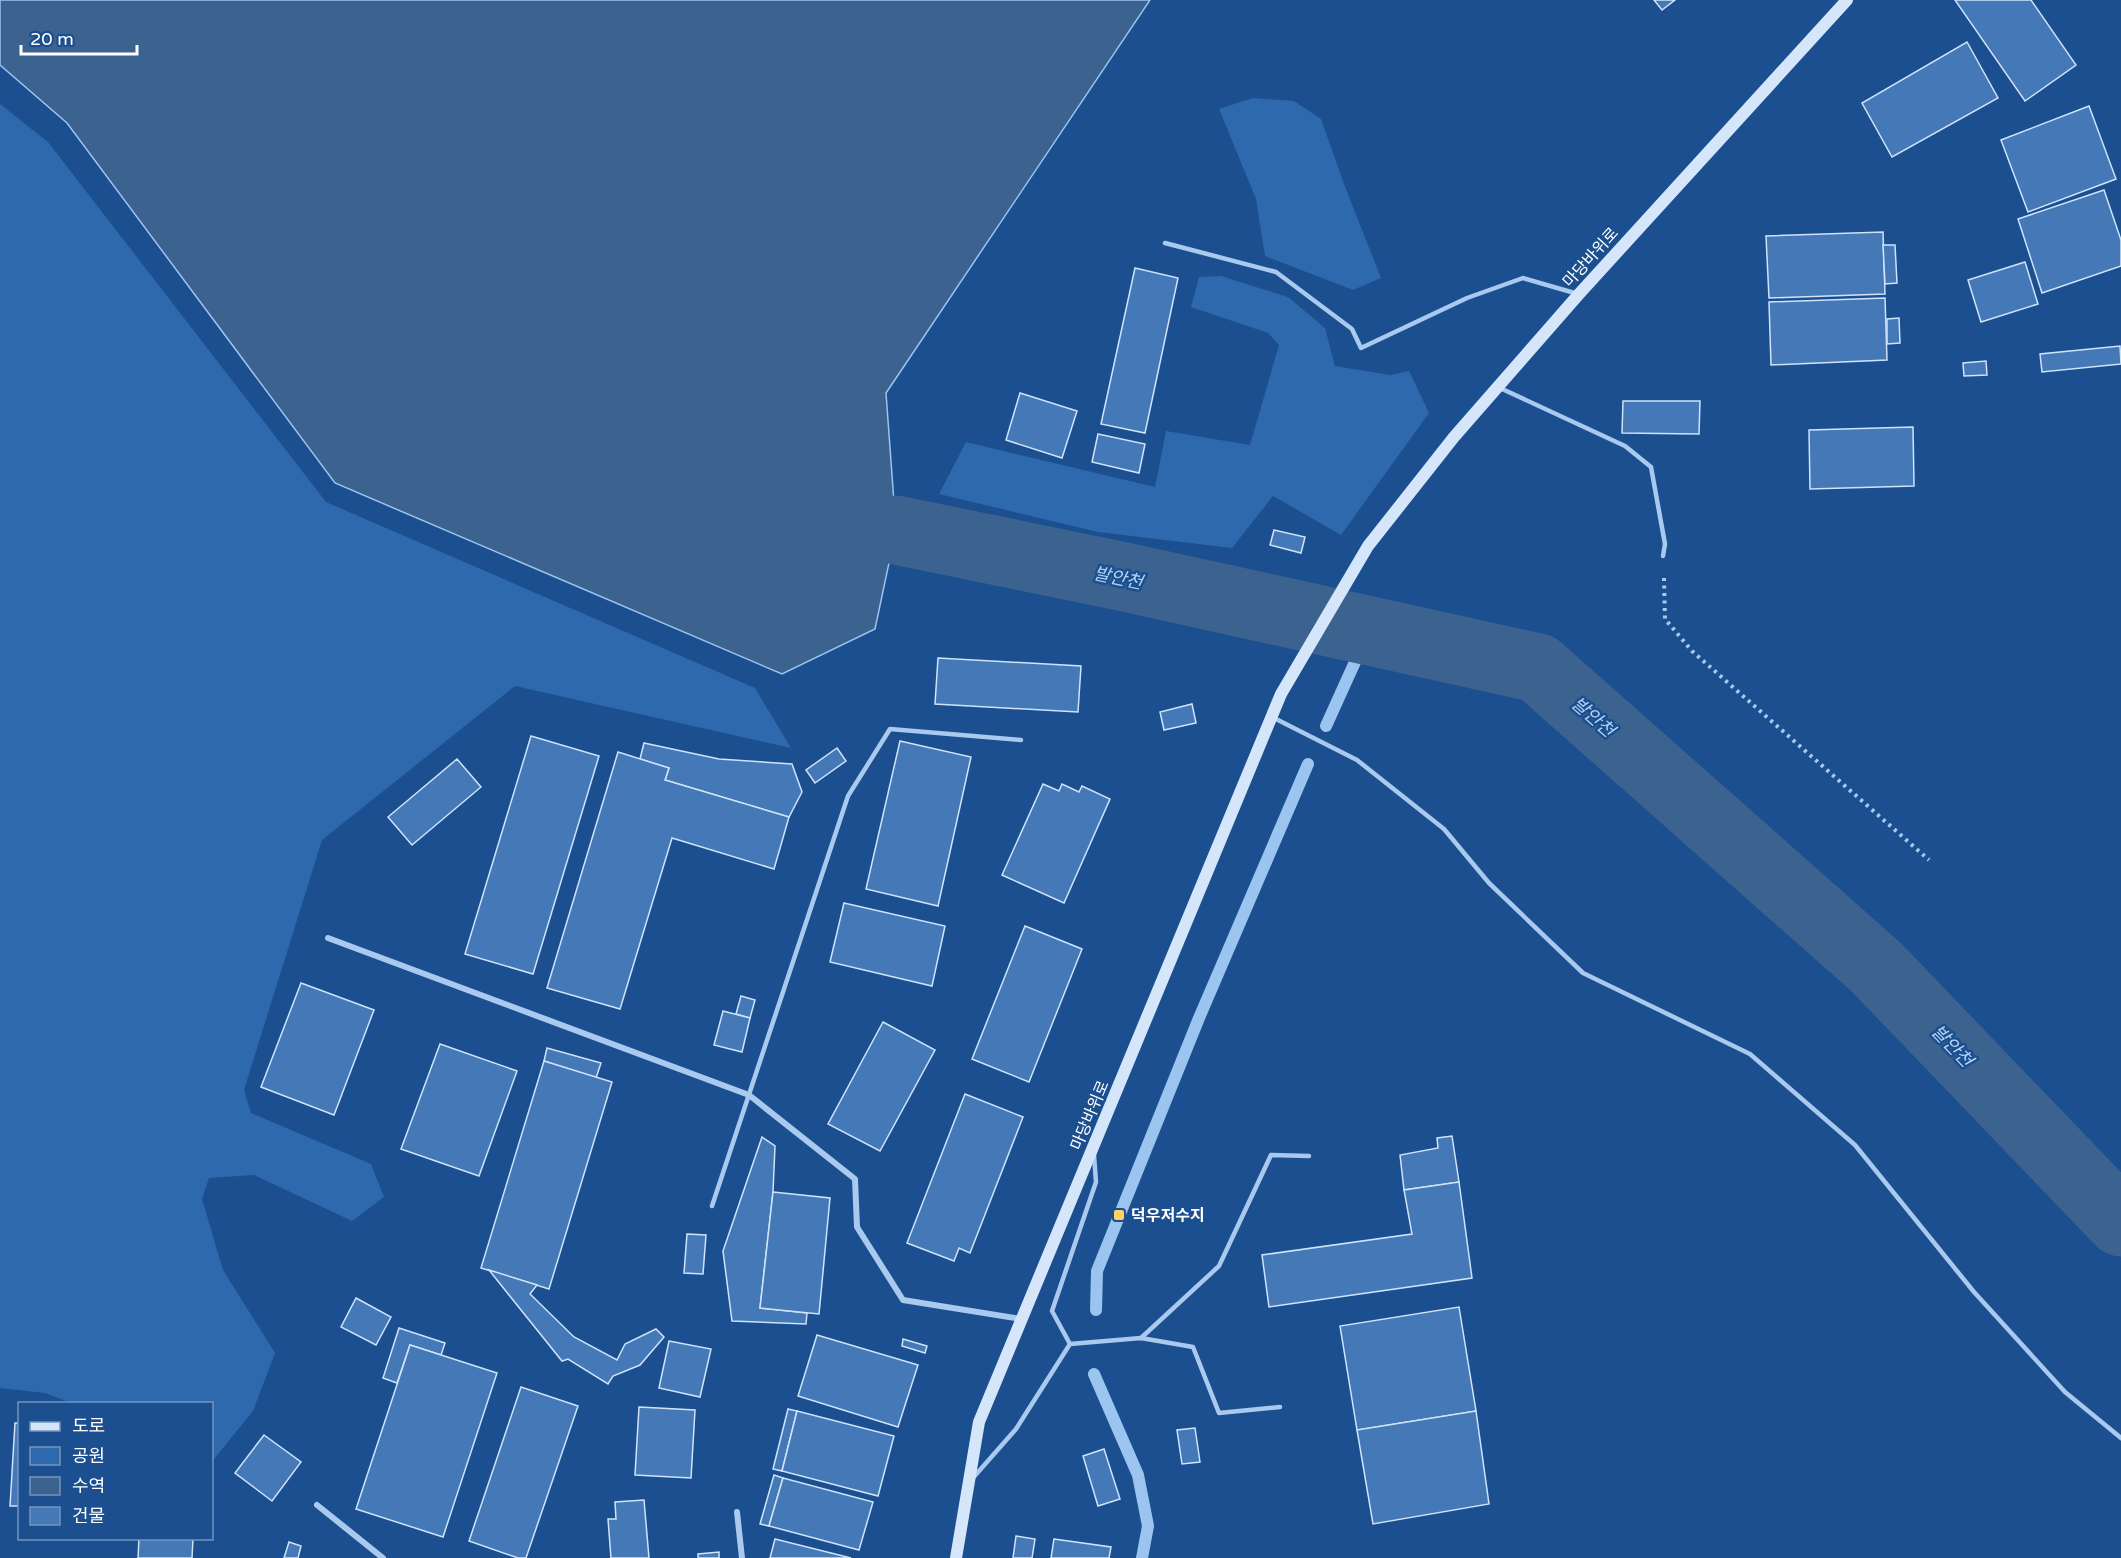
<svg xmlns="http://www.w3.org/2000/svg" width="2121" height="1558" font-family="'Varela Round','Noto Sans KR',sans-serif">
	<rect width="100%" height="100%" fill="#1b4f8f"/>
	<g fill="#2e69ad">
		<path d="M1253,98L1294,101L1321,119L1344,184L1381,278L1353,290L1265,256L1256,199L1219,109Z"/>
		<path d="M0,104L48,142L326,502L755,688L791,748L515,686L322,840L244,1090L251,1113L371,1164L384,1197L352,1221L254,1175L209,1178L202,1199L223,1270L275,1353L253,1411L214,1459L212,1458V1404L71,1403L45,1393L0,1388Z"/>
		<path d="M1221,276L1288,297L1325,328L1335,366L1390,375L1409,371L1429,413L1341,535L1273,496L1232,548L1098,532L939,494L966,442L1155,487L1166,431L1250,445L1279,345L1268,333L1191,307L1199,277Z"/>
	</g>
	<path fill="#3c6290" stroke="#9cc4f0" stroke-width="1.5" d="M0,0H1150L886,393L896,530L875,629L782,674L335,483L67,123L0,65Z"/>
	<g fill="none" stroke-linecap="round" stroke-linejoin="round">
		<g stroke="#9cc4f0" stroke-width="12">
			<path d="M1326,726L1369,631"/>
			<path d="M1096,1310L1097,1271L1199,1018L1308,764"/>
			<path d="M1094,1374L1138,1475L1148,1526L1142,1558"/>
		</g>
		<path stroke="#3c6290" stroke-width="69" d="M896,530L1125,577L1538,668L1876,967L2121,1222"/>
	</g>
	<g fill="#4478b7" stroke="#cfe3fa" stroke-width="1.5">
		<path d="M1654,0H1675L1662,10Z"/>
		<path d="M1955,0H2031L2076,65L2025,101Z"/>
		<path d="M1967,42L1998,98L1892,157L1862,103Z"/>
		<path d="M2089,106L2116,179L2028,212L2001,140Z"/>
		<path d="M2104,190L2121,240V266L2042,293L2018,219Z"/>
		<path d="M1883,232L1885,294L1769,298L1766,236Z"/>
		<path d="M1883,245H1895L1897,283L1885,284Z"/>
		<path d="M2025,262L2038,304L1981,322L1968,280Z"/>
		<path d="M1135,268L1178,278L1145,433L1101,424Z"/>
		<path d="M1885,298L1887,360L1771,365L1769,302Z"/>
		<path d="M1899,318L1900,343L1887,344V319Z"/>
		<path d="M2120,346L2121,364L2042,372L2040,354Z"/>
		<path d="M1986,361L1987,375L1964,376L1963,363Z"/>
		<path d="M1020,393L1077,411L1062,458L1006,440Z"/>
		<path d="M1623,401H1700L1699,434L1622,433Z"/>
		<path d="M1913,427L1914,486L1810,489L1809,430Z"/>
		<path d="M1098,434L1145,444L1139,473L1092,462Z"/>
		<path d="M1274,530L1305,537L1301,553L1270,545Z"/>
		<path d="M938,658L1081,666L1078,712L935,704Z"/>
		<path d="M1192,704L1196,723L1164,730L1160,712Z"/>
		<path d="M531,736L599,756L533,974L465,954Z"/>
		<path d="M900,741L971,757L938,906L866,889Z"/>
		<path d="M644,743L719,759L792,764L802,792L789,817L665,780L669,768L640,759Z"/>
		<path d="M837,748L846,761L815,783L806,770Z"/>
		<path d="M618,752L669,768L665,780L789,817L774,869L672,838L620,1009L547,988Z"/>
		<path d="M457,759L481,787L412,845L388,817Z"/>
		<path d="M1043,784L1059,791L1062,784L1079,792L1082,786L1110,799L1064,903L1002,875Z"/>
		<path d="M844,903L945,926L932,986L830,962Z"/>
		<path d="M1025,926L1082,949L1029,1082L972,1059Z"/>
		<path d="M301,983L374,1010L334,1115L261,1087Z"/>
		<path d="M741,996L755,1000L750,1018L736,1014Z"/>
		<path d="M723,1011L750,1018L742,1052L714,1045Z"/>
		<path d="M883,1022L935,1050L880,1151L828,1124Z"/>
		<path d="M440,1044L517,1071L479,1176L401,1149Z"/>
		<path d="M547,1048L601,1063L596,1078L544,1061Z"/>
		<path d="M544,1061L612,1082L549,1289L481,1268Z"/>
		<path d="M965,1094L1023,1117L970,1253L959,1248L954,1261L907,1243Z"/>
		<path d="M1452,1136L1459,1182L1404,1190L1400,1155L1438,1148L1437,1138Z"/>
		<path d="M762,1137L775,1146L773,1192L760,1308L807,1313L806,1324L732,1321L723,1251Z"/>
		<path d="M1459,1182L1472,1278L1269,1307L1262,1255L1412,1234L1404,1190Z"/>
		<path d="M773,1192L830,1198L819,1314L760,1308Z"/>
		<path d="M687,1234L706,1235L703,1274L684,1273Z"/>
		<path d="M489,1270L537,1285L530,1294L574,1337L617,1360L625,1344L656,1329L664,1337L640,1365L613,1376L608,1384L568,1359L562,1361Z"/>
		<path d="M356,1298L391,1317L376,1345L341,1327Z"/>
		<path d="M1459,1307L1476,1411L1357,1430L1340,1326Z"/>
		<path d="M399,1328L445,1343L441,1355L410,1345L397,1383L383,1378Z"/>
		<path d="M817,1335L918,1365L898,1427L798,1396Z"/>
		<path d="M903,1339L927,1346L925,1353L902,1346Z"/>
		<path d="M669,1341L711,1349L700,1397L659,1388Z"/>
		<path d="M410,1345L497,1373L443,1537L356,1509Z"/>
		<path d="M521,1387L578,1406L526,1558H518L469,1541Z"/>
		<path d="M639,1407L695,1410L691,1478L635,1475Z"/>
		<path d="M788,1409L797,1411L782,1471L773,1469Z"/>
		<path d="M797,1411L894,1436L878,1496L782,1471Z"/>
		<path d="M1476,1411L1489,1504L1373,1524L1357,1430Z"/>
		<path d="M15,1423H20V1506H10Z"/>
		<path d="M1195,1428L1200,1462L1182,1464L1177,1430Z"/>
		<path d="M264,1435L301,1462L272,1501L235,1473Z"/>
		<path d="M1104,1449L1120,1499L1098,1506L1083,1456Z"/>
		<path d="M774,1475L783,1478L769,1526L760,1524Z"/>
		<path d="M783,1478L873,1502L859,1550L769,1526Z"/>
		<path d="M644,1500L649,1558H611L608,1519H616L615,1502Z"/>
		<path d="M1016,1536L1035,1539L1032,1558H1013Z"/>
		<path d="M139,1538H193L192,1558H138Z"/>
		<path d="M775,1539L851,1558H770Z"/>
		<path d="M1054,1539L1111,1547L1109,1558H1051Z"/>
		<path d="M289,1542L301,1546L298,1558H284Z"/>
		<path d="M719,1552V1558H698V1554Z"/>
	</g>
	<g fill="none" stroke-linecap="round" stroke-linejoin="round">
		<path stroke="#a9c9ee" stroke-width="4" stroke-dasharray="3 4.5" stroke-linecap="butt" d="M1664,578L1665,619L1692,651L1929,860"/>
		<g stroke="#a9c9ee" stroke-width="4.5">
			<path d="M1165,243L1276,272L1352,329L1361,348L1467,298L1523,278L1578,294"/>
			<path d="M1500,388L1625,446L1651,467L1665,544L1663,556"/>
			<path d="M1272,717L1357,760L1444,829L1489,883L1583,973L1750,1054L1855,1145L1974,1292L2065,1392L2121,1438"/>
			<path d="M712,1206L848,796L890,729L1021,740"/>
			<path d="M1141,1338L1219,1266L1271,1155L1309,1156"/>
			<path d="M1070,1344L1052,1311L1096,1182L1094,1155"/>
			<path d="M972,1479L1016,1429L1070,1344L1141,1338L1193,1347L1219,1413L1280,1407"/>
		</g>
		<g stroke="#a9c9ee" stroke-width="6">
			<path d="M328,938L749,1095L855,1179L857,1227L903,1300L1021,1319"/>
			<path d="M317,1505L383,1558"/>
			<path d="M737,1512L742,1558"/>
		</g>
		<path stroke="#d6e6fa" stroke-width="12" d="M956,1558L979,1422L1281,694L1368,546L1454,437L1579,294L1847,0"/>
	</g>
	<rect fill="#ffd166" stroke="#1b4f8f" stroke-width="2" x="1113" y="1209" width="12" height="12" rx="3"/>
	<g text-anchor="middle" stroke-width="5" stroke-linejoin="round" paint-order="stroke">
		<g font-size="16" fill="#fff" stroke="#1b4f8f">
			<text transform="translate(1590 257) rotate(-48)" y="6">마당바위로</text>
			<text transform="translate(1089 1115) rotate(-67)" y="6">마당바위로</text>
		</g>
		<g font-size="16" font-weight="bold" fill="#fff" stroke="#1b4f8f" text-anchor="start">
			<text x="1131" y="1221">덕우저수지</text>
		</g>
		<g font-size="18" font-style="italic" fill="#b5d3f5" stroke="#1b4f8f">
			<text transform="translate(1118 578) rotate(12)" y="6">발안천</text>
			<text transform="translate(1593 717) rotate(41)" y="6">발안천</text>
			<text transform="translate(1952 1046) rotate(46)" y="6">발안천</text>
		</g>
	</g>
	<rect x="18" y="1402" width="195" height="138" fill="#1b4f8f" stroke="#7695bc" stroke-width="1.5"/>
	<rect x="30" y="1422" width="30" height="9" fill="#d6e6fa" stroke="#7695bc" stroke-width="1.5"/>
	<text x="72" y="1432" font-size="18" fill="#ffffff">도로</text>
	<rect x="30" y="1447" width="30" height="18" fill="#2e69ad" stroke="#7695bc" stroke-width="1.5"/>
	<text x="72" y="1462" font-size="18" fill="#ffffff">공원</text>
	<rect x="30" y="1477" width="30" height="18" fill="#3c6290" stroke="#7695bc" stroke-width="1.5"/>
	<text x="72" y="1492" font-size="18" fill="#ffffff">수역</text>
	<rect x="30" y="1507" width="30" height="18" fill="#4478b7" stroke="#7695bc" stroke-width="1.5"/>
	<text x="72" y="1522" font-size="18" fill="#ffffff">건물</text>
	<path d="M21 45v9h116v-9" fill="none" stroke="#ffffff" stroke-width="3"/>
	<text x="30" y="45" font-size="18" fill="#ffffff" stroke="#1b4f8f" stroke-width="4.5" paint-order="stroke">20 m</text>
</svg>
